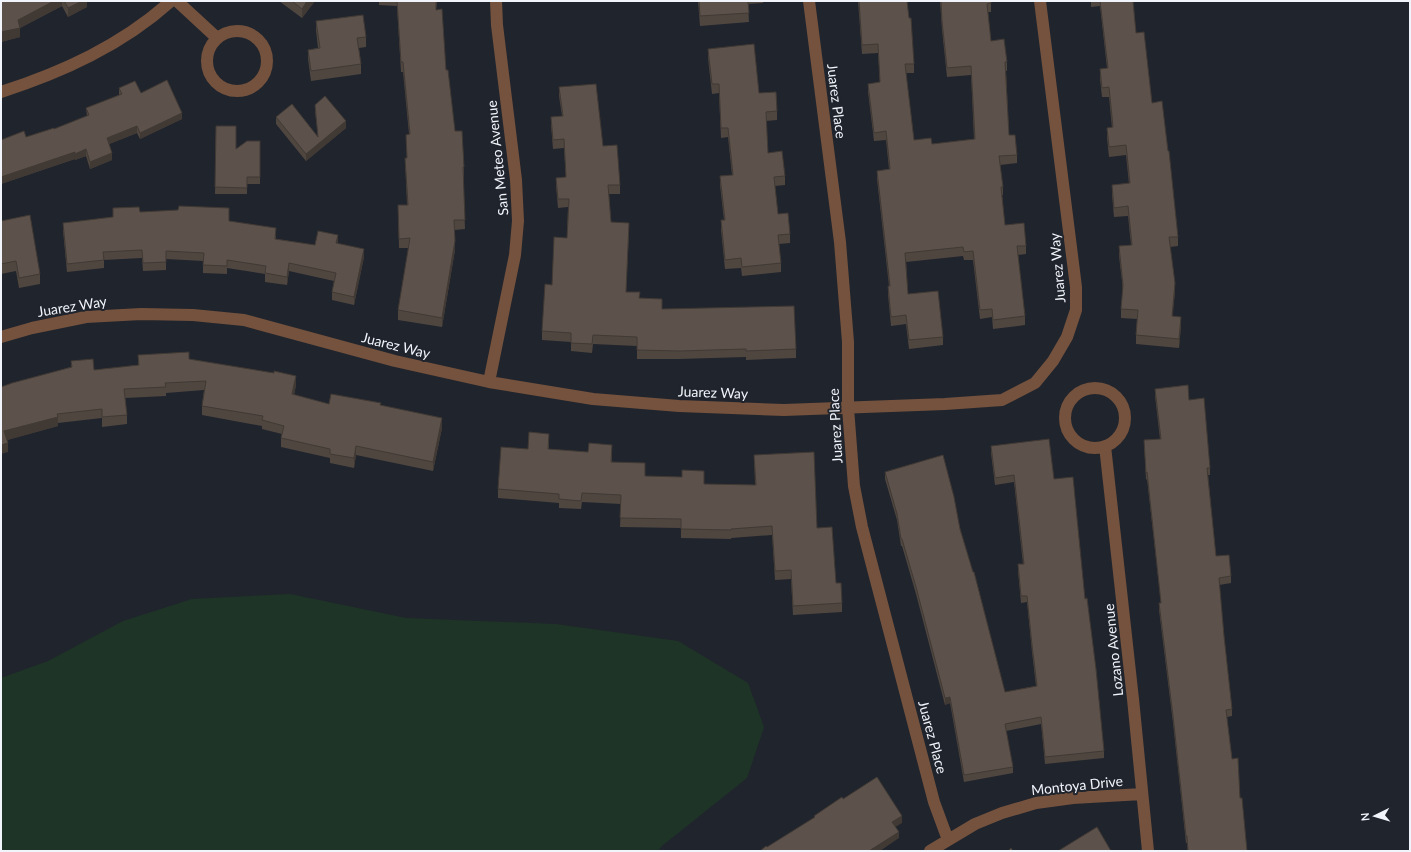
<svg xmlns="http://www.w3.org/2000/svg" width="1411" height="852" viewBox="0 0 1411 852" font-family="Lato,sans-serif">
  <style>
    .green { fill: #1e3426 }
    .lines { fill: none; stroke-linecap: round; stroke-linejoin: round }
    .minor { stroke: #74523d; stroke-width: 12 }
    .wall { fill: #4f4640 }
    .shaded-wall { fill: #403934 }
    .building { fill: #5c514b; stroke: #403934 }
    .labels { text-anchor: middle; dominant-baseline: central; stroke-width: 4; stroke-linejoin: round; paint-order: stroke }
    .street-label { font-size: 14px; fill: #f1f4fa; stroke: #20242d }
  </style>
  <rect width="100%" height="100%" fill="#20242d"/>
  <path class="green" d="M290,594L406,618L556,624L678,641L748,683L764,727L747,778L662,846L658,851H1V678L48,661L123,621L192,599Z"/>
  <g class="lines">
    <path class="minor" d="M177,1L217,38
      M809,1L840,242L848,342V408L854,486L862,527L934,802L948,840
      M207 61a30 30 0 1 1 60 0a30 30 0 1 1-60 0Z
      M1,92C63,72 122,45 171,1
      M1,337L32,328L86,317L141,314L193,315L244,320L395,361L489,382L593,399L679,406L784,410L945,404L1002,400L1035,383L1053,361L1067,337L1076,310V287L1040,1
      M489,382L515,255L518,221L516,180L497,25L496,1
      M1065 418a30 30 0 1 1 60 0a30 30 0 1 1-60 0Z
      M1105,446L1133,699L1148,851
      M930,851L975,824L1002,813L1036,803L1073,798L1142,794"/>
  </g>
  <path class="wall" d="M1,1H87V7L68,17L62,6L20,28V37L1,42Z
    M279,1H315L302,18Z
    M379,1H437L436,10L455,131L464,167V177H463L465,229L455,230V250L442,327L398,320V310L409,248H399L398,205H407L405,158H407L406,135L409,134L403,72H401L397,6L379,5Z
    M563,1H595V2Z
    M698,1H763V3L748,4L749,22L700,26Z
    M858,1H907L914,64V73H906L914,140L932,144L974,139L971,75L947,77L942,30L940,1H991V12H988L991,41L1007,62V71H1006L1009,135L1017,155V163L1000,165L1003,187V195H1002L1005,225L1026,246V254L1018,255L1025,316V325L993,329L992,317L980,319L973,260H964L963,256L906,262L908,294L943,337V345L909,349L906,324L891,326L888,295V286H889L877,179V171L889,169L886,140L874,141L868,92V84L880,82L878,53L862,54Z
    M1091,1H1133L1136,33L1152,103L1178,237V246L1170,247L1175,292L1172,316L1181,326L1179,348L1136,344V335L1137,319L1121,318V309L1123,290L1119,256V246L1131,245L1128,216L1114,217L1112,195V185L1129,184L1126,155L1109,157L1107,138V128H1112L1109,97H1102L1100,79V69L1107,68L1100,6L1091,7Z
    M316,21L366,37V47L359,48L361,64V74L311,81L308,59V50L318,48L316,30Z
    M708,49L759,93L777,111V120L766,121L768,153L785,176V185L775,186L778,214L790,234V243L779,244L781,263V272L742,276L741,268L725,269L721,230V220H724L720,185V176L732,175L728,137L721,138L719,93L712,94L708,58Z
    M559,87L603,146L620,185V194H609L611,222L629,231L626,292L662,309L796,349V358L746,360V357L679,359H637V346L593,344L592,353L571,351V342L542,340V331L552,285L567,238L568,207L558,208L556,186V178L566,177L564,148L553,149L551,125V117L562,116L559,96Z
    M119,88L141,93L182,119L140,139L137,133L109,144L112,160L90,169L86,156L75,160V159L1,184V140L26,137L54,129L87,116L86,108L119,95Z
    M315,105L346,128L306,161L276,124V117L318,136L315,111Z
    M216,126L236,149L260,141V184H247V194H215Z
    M113,208L140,212L229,221L276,236V239L315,245L338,244L364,257L354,305L332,300V292L334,281L289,271L287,285L265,282V274L227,268V274L203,273V261L166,259V270L143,271L142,258L104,260V268L67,272L63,231V223L113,217Z
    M1,221L40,274V284L19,288L16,271L1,274Z
    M138,355L189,359L296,385L294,395L329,404L381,405L442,428L433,471L356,455L354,468L330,463V458L281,447V438L282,434L262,429V426L202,415V406L204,390L166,393V396L125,398L127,415V424L102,427V418L58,423V426L7,440L8,452L1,387L71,367V361L94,370L138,365Z
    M1155,389L1189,400L1210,468V475H1208L1216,556L1231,576V583L1219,585L1224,636L1232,709V716L1227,717L1232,759L1240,798L1247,851H1188L1187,843H1186L1173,723L1159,610V603H1161L1147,479L1146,480L1144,440L1160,439L1155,396Z
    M549,443V449L612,454V462L645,476L704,484L755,485L754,455L817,528L836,583L842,603V612L793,615L791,579L775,580L772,535L731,538V539L681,538V528L620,527L621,504L582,502L581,509L559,508V503L498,498V489L528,449Z
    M991,446L1054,479L1085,599L1104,751V758L1045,764L1041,724L1006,731L1013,767V773L964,782L950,703L945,705L916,594L902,546H901L897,520L885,479V472L960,529L1005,692L1036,686L1032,652L1027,602L1021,603L1018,571V564H1023L1014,482L995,485L991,453Z"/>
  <path class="shaded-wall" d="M54,1H62V6L20,28V37L1,42V32L18,20Z
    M82,1H87V7L68,17V8Z
    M307,1H315L302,18V9Z
    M182,113V119L140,139V133Z
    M346,121V128L306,161V154Z
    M137,126V133L107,145V138Z
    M86,149V156L75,160V154Z
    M75,152V159L1,184V177Z
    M112,153V160L90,169V162Z
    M338,235V243H336Z
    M455,241V250L442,327V318Z
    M364,249V257L354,305V297Z
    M289,263V271L287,285V277Z
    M1175,283V292L1172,325V316Z
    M1181,317V326L1179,348V339Z
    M296,376V385L292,404V394Z
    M58,417V426L4,441V431Z
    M442,418V428L433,471V462Z
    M8,443V452L1,454V445Z
    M356,446V455L354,468V458Z
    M950,697V703L945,705V698Z
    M902,816V823L892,829V822Z
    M899,832V838L880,851H869Z"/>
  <path class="building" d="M1,1H54L18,20L20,28L1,32Z
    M64,1H82L68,8Z
    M292,1H307L302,9Z
    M397,1H436V10L442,9L446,70H448L455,131H462L464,167H463L465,220H454L455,241L442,318L398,310L410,238L399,239L398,205H408L405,158H407L406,135L410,134L403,62H401Z
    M699,1H748L749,13L700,16Z
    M859,1H907L909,18H911L914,64H905L914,140L931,138L932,144L975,139L971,66L947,68L942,21L941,1H991V3L987,4L991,41L1004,39L1007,62H1005L1009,135H1015L1017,155L999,156L1003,187H1001L1005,225L1024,223L1026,246H1017L1025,316L993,320L992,309L980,310L973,251L964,252L963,247L905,253L908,294L938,291L943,337L909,340L906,315L891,317L888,286H890L877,171L890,169L886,131L874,133L868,84L880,82L878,44L862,45Z
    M1100,1H1133L1136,33L1144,32L1152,103L1162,101L1168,151H1169L1178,237H1169L1175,283L1172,316L1181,317L1179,339L1136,335L1138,310L1121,309L1123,285L1119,246L1132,245L1128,206L1114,208L1112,185L1130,183L1126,145L1109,147L1107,128L1113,127L1109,87L1102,88L1100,69L1108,68Z
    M363,15L366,37L357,38L361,64L311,71L308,50L320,48L316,21Z
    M754,44L759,93L776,92L777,111L766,112L768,153L782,151L785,176L774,177L778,214L788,213L790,234L778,235L781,263L742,267L741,258L725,260L721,220H725L720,176L733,175L728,128H721L719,84H712L708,49Z
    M167,80L182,113L140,133L137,126L107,138L112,153L90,162L86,149L75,154V152L1,177V140L24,131L26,137L54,128V129L89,115L86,108L122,94L119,88L135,81L141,93Z
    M596,84L603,146L617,145L620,185H608L611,222L629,223L626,292H640L639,298L662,299V309L794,306L796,349L746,351V349L679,351L637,350V337L593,335L592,344L571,343V333L542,331L545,284L552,285L554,237L567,238L569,199H558L556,178L566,177L564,139L553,140L551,117L563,116L559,87Z
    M325,96L346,121L306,154L276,117L292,104L318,137L315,105Z
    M216,126H236V149L247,141H260V177H247V188L215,187Z
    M179,206L229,208V221L276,228L275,239L315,245L318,231L338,235L336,243L364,249L354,297L332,292L336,273L289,263L287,277L265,273L266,266L227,260V266L203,265L204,253L166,251V262L143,263L142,250L103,252L104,260L67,264L63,223L113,217V208L139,207L140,212L178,210Z
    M30,215L40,274L19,278L16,261L1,264V221Z
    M189,352V359L274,373V371L296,376L292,394L329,404L331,394L381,403L380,405L442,418L433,462L356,446L354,458L330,454V449L281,438L284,426L262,420L263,416L202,406L206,381L165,383L166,387L124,389L127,415L102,417V409L57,414L58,417L4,431L8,443L1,445V387L12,383L72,367L71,361L93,359L94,370L139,365L138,355Z
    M1188,385L1189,400L1204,398L1210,468H1207L1216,556L1229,555L1231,576L1219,578L1224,636L1232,709L1226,710L1232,759L1238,758L1240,798H1242L1247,851H1188L1187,836H1186L1173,716L1159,603H1161L1147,472L1146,473L1144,440L1161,439L1155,389Z
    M529,432L549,434L548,449L588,452L589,443L612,445L611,462L645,463V476L682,477V470L704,471V484L756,485L754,455L814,452L817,528L832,527L836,583H841L842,603L793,606L791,570L775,571L772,526L731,529V530L681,529V519L620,518L621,495L582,493L581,501L559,499V494L498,489L501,447L528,449Z
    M1049,439L1054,479L1073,477L1085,599L1087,598L1096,669L1104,751L1045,757L1041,717L1005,724L1013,767L964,775L950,697L945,698L916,587L902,539H901L897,514L885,472L943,455L954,497L960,529L973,572H974L1005,692L1037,686L1032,645L1027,596H1021L1018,564H1024L1014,475L995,478L991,446Z
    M877,777L902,816L892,822L899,832L869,851H760L766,846L767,847L815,817L814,816L842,797L843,799Z
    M1097,827L1111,851H1058Z
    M1011,848L1013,851H1008Z"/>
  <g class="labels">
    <g class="street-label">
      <text transform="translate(837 101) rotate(83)">Juarez Place</text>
      <text transform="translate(497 158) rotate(-96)">San Meteo Avenue</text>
      <text transform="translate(1057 268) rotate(-95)">Juarez Way</text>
      <text transform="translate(72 306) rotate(-9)">Juarez Way</text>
      <text transform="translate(396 345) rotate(14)">Juarez Way</text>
      <text transform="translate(713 392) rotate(2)">Juarez Way</text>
      <text transform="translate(835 426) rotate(-93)">Juarez Place</text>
      <text transform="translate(1113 650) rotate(-96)">Lozano Avenue</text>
      <text transform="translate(933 737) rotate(75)">Juarez Place</text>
      <text transform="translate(1077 785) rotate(-6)">Montoya Drive</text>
    </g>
  </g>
  <rect width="1411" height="852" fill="none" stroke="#f1f4fa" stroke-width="4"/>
  <g transform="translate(1375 816) rotate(265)" stroke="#20242d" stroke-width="3" paint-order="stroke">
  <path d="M0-3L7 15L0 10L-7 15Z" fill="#f1f4fa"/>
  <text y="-6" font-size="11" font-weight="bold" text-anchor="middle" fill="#f1f4fa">N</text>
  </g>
</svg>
